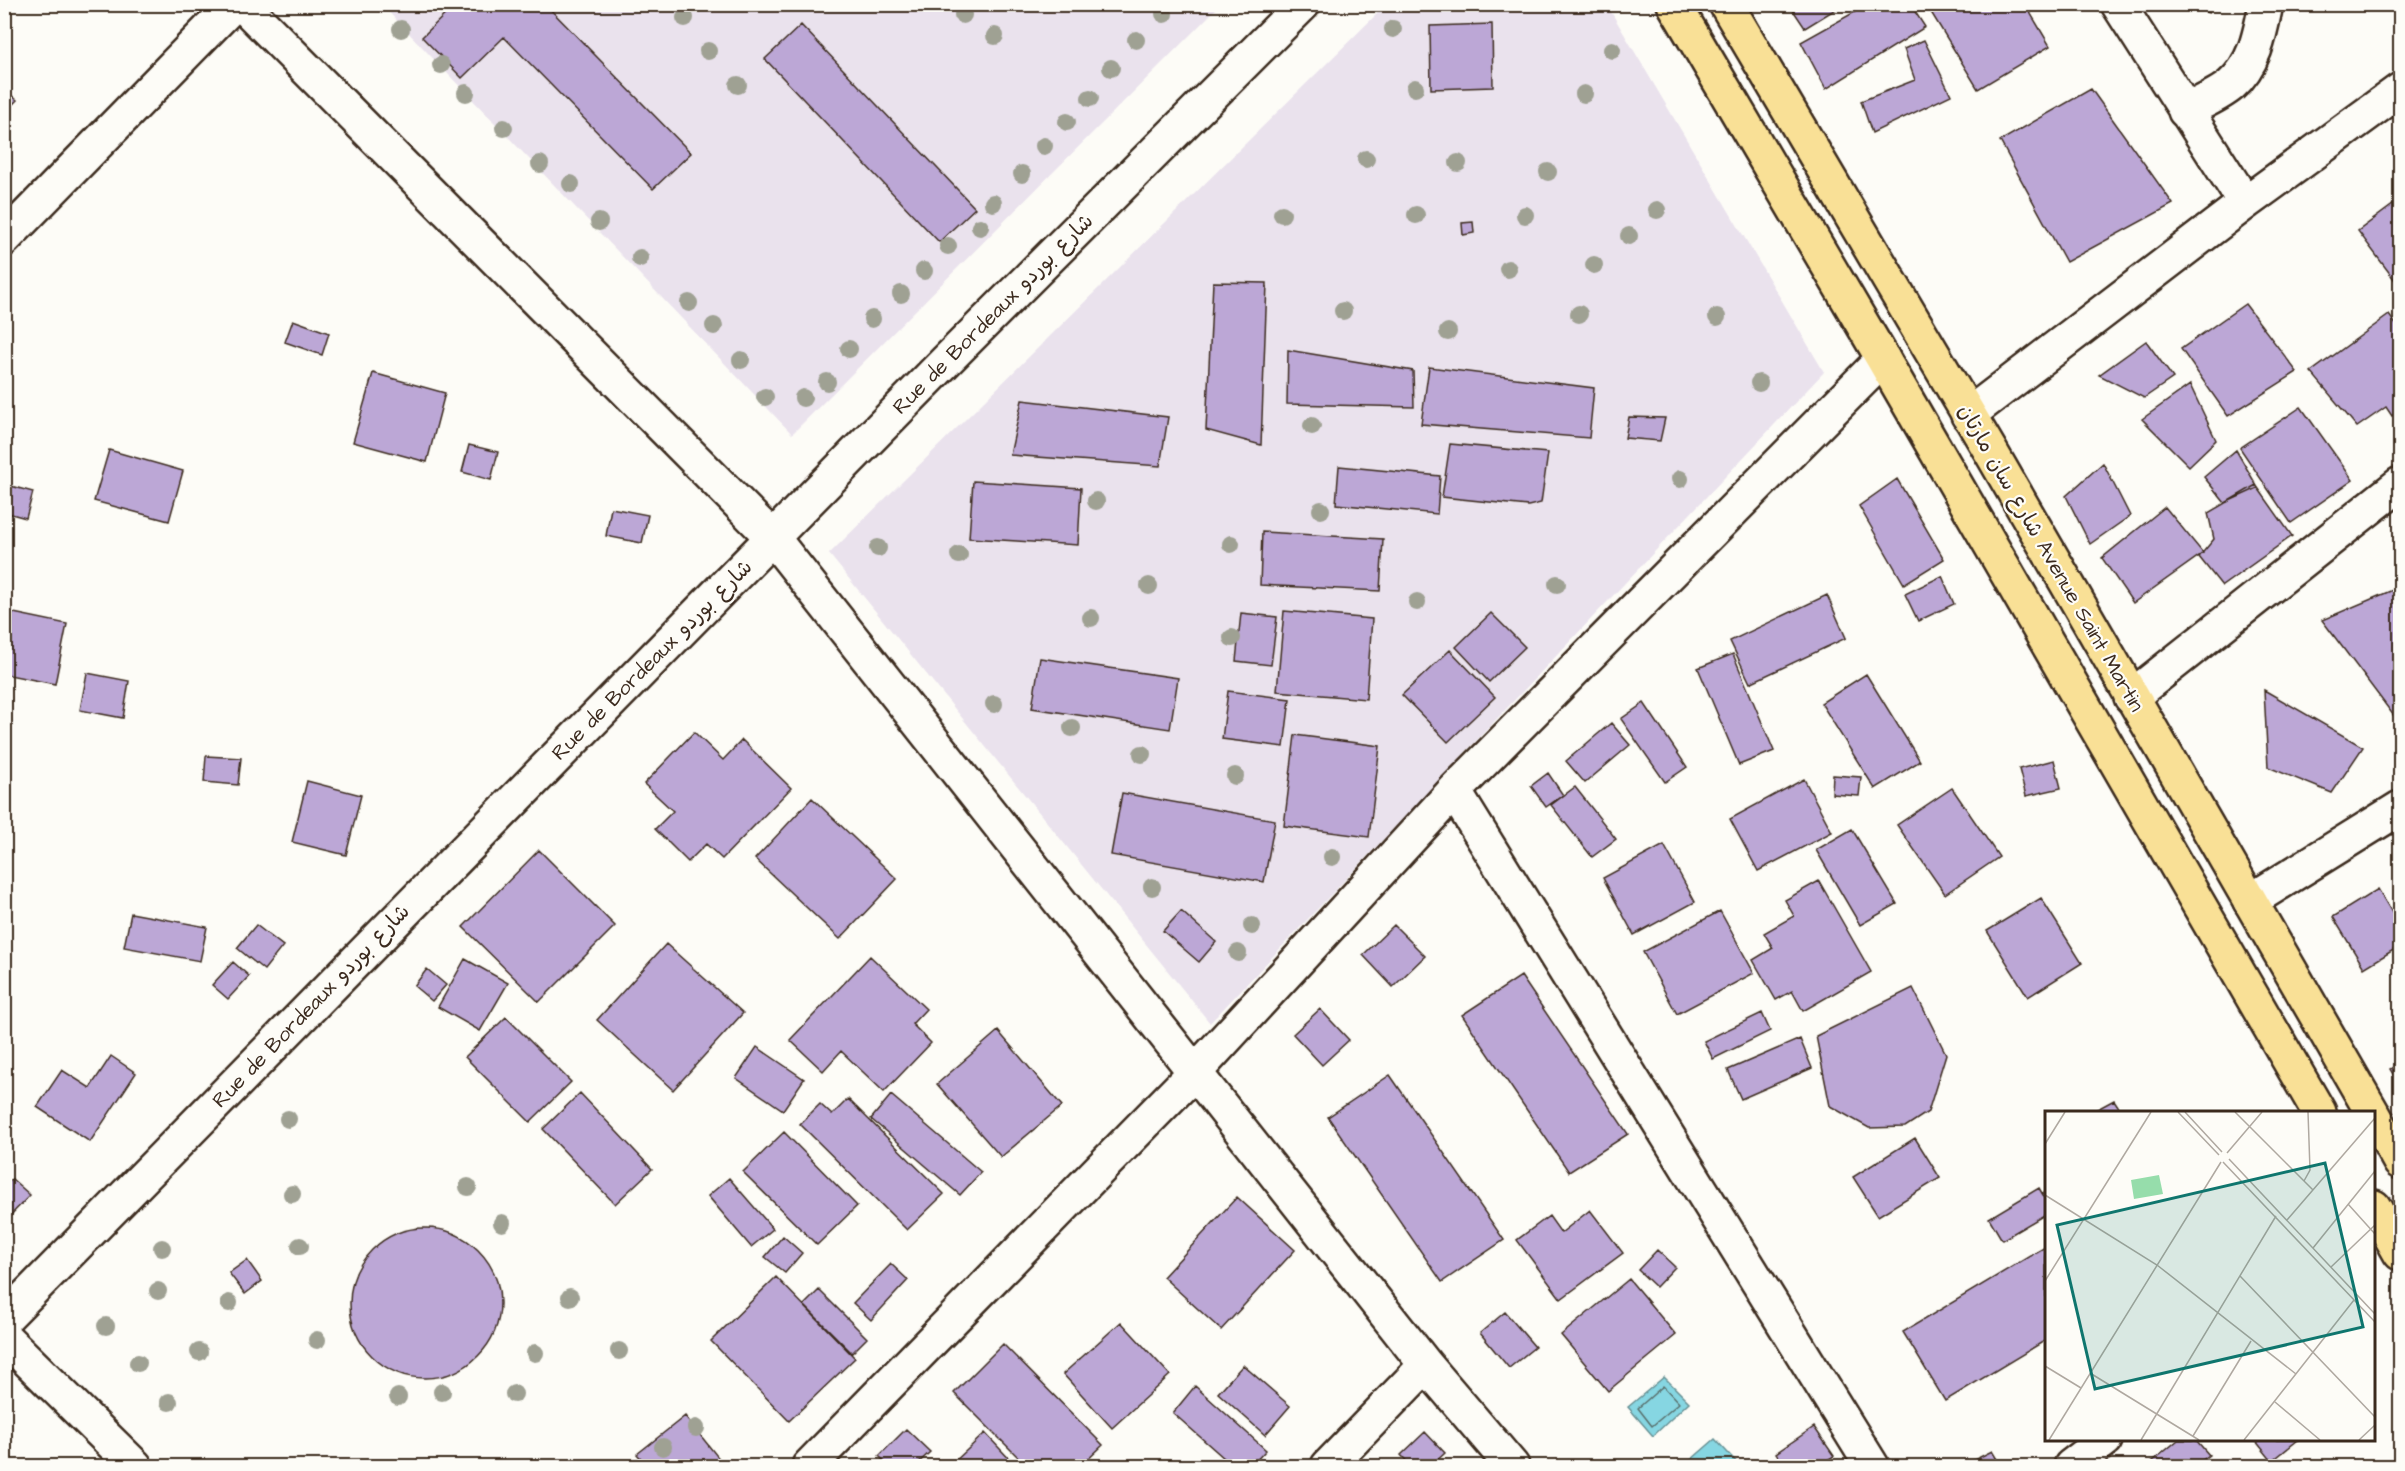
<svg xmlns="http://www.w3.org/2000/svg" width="2405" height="1471" viewBox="0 0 2405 1471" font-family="'Architects Daughter','Playpen Sans Arabic',sans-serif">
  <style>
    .built { fill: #eae2ed }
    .water { fill: #86d6e2; stroke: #689194; stroke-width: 1.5 }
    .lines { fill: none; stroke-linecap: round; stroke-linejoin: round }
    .shore { stroke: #596f6c; stroke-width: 1.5 }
    .building { fill: #bca7d6; stroke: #3b2a1e; stroke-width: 1.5 }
    .minor-casing { stroke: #3b2a1e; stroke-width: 38 }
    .major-casing { stroke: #3b2a1e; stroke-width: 38 }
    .minor { stroke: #fdfcf7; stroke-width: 33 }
    .major { stroke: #f9e096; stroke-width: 33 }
    .tree { fill: #9fa193 }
    .labels { text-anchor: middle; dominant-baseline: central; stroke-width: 4.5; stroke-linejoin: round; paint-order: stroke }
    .street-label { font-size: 21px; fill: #3b2a1e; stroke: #fdfcf7 }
    .inset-road { fill: none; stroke: #afa8a0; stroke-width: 1.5 }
    .view { fill: #0f766e; fill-opacity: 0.15; stroke: #0f766e; stroke-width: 3 }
    .inset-edge { fill: none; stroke: #3b2a1e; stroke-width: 3 }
  </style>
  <rect width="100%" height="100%" fill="#fdfcf7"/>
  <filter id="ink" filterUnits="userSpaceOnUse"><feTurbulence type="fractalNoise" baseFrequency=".0167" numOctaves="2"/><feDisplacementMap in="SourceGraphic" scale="12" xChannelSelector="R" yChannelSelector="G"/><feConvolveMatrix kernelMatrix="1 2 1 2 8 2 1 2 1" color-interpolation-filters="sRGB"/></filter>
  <g filter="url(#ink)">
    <path class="built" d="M382,5H1220L792,434Z
      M1386,5H1607L1824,372L1210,1023L829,554Z"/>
    <path class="water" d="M1664,1377L1689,1402L1653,1436L1628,1407Z
      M1715,1439L1740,1466H1684Z"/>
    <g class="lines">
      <path class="shore" d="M1663,1386L1679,1403L1652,1426L1638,1408Z"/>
    </g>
    <path class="building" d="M456,4H545L691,153L653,189L504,37L462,78L422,37Z
      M1789,4H1844L1805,28Z
      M1869,4H1910L1925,27L1826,89L1801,42Z
      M1926,4H2025L2050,46L1978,89Z
      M2190,4H2212L2209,13L2189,7Z
      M1492,24L1493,87L1431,89L1430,26Z
      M801,25L975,208L939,242L765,59Z
      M1924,40L1951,95L1872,133L1861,101L1915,80L1904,49Z
      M4,89L17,100L4,113Z
      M2091,89L2173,204L2066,262L2000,141Z
      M2394,204L2400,212V287L2358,231Z
      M1473,222L1474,233L1463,235L1462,223Z
      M1213,282L1267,283L1261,445L1206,430Z
      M2245,304L2297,372L2228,416L2181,349Z
      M2389,315L2400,330V408L2392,416L2386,407L2357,427L2311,372Z
      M293,320L329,333L322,355L285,342Z
      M2146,341L2173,378L2144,398L2099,375Z
      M1288,350L1413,371L1414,407L1287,404Z
      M1429,367L1594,388L1589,438L1421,424Z
      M373,373L445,393L427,462L353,442Z
      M2190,385L2216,440L2189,466L2142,419Z
      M1022,400L1168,417L1160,466L1010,455Z
      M2301,407L2353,480L2291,523L2240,448Z
      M1629,417L1665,418L1660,441L1625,438Z
      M1450,444L1548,453L1541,503L1528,506L1442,497Z
      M469,445L498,452L491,480L462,472Z
      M109,450L183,471L169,521L94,501Z
      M2236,450L2258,488L2225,503L2204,477Z
      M2103,463L2130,516L2090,544L2066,496Z
      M1339,466L1440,476L1437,514L1336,504Z
      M1897,479L1944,559L1904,584L1859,506Z
      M973,481L1081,488L1078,545L969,538Z
      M7,485L33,492L26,518L4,512Z
      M2256,485L2292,536L2222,586L2199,557L2214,539L2208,513Z
      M2165,507L2203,553L2133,603L2102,558Z
      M611,508L648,515L642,543L606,536Z
      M1262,532L1383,539L1380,591L1260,585Z
      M1942,576L1954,604L1918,621L1905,594Z
      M2400,587V724L2322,620Z
      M1827,595L1846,638L1750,683L1730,641Z
      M4,611L67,624L55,684L4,674Z
      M1284,611L1372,619L1366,699L1277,691Z
      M1241,613L1277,617L1271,665L1236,661Z
      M1491,613L1525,647L1489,682L1456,647Z
      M1450,650L1495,697L1448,742L1402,695Z
      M1733,654L1774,751L1739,765L1698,668Z
      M1040,658L1178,678L1170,729L1032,708Z
      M87,673L129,681L123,718L80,710Z
      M1866,674L1920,761L1875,789L1821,703Z
      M2264,690L2363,747L2332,793L2268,767Z
      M1228,691L1290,699L1284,747L1222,739Z
      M1644,703L1687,767L1665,782L1621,719Z
      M1611,723L1630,745L1585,783L1566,761Z
      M694,732L723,760L742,740L791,788L722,859L706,844L688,862L655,829L673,811L644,784Z
      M1295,735L1380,746L1369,837L1284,826Z
      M206,756L241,758L238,785L204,782Z
      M2054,760L2061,788L2026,796L2019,769Z
      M1548,773L1563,795L1546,807L1531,786Z
      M1833,775L1861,777L1859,796L1832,794Z
      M1804,779L1832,832L1758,871L1730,819Z
      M307,781L361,795L346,855L292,842Z
      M1575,787L1616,839L1592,857L1551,805Z
      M1952,788L1999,857L1945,894L1897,825Z
      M1122,793L1275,820L1264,882L1111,855Z
      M812,798L897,879L840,939L755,859Z
      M1852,829L1897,904L1860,925L1816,850Z
      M1664,845L1695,902L1634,935L1603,878Z
      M539,850L615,926L539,1002L463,927Z
      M1819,881L1871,972L1803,1011L1792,991L1776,1000L1753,960L1773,948L1764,933L1794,916L1785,900Z
      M2378,889L2400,926V946L2364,968L2333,917Z
      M2041,898L2082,963L2028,997L1987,931Z
      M1181,911L1216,942L1199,962L1163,931Z
      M1720,911L1754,973L1677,1014L1643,952Z
      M131,913L207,927L200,961L124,947Z
      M256,925L283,946L264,970L237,948Z
      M1394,925L1425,956L1393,987L1363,955Z
      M666,944L743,1013L673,1090L597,1020Z
      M870,956L926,1009L912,1024L931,1043L884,1092L841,1051L823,1071L790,1040Z
      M465,959L508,983L480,1031L438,1007Z
      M233,962L249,976L228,999L212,985Z
      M427,969L446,985L432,1001L414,986Z
      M1521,976L1628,1134L1569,1172L1462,1015Z
      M1913,988L1946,1054L1928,1112L1905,1127L1869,1128L1830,1106L1816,1036Z
      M1320,1009L1349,1040L1322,1065L1293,1034Z
      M1762,1013L1770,1031L1713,1059L1704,1041Z
      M506,1017L571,1082L530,1122L465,1057Z
      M998,1031L1062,1106L1001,1157L937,1084Z
      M1800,1039L1812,1068L1741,1099L1728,1070Z
      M757,1047L804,1079L783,1110L736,1078Z
      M111,1056L136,1073L90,1142L37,1107L62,1070L90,1088Z
      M2400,1063V1086L2390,1069Z
      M1390,1075L1504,1240L1442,1282L1328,1117Z
      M580,1093L652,1169L615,1204L543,1129Z
      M891,1095L981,1172L960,1195L871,1119Z
      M848,1099L944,1194L907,1230L800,1124L820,1104L832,1115Z
      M2114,1100L2122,1112H2092Z
      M784,1132L857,1206L817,1245L743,1172Z
      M1915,1138L1940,1178L1878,1216L1853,1177Z
      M729,1178L773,1229L751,1247L708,1196Z
      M12,1179L30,1195L6,1220L4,1186Z
      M2039,1188L2046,1200V1214L2002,1240L1989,1218Z
      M1237,1197L1295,1250L1221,1330L1163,1277Z
      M1590,1210L1623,1253L1561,1299L1517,1240L1549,1216L1561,1233Z
      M350 1303a75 75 0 1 1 150 0a75 75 0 1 1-150 0Z
      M783,1236L802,1253L785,1273L765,1257Z
      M2045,1247L2046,1250V1340L1945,1401L1903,1332Z
      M1657,1250L1675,1267L1656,1287L1638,1270Z
      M247,1260L262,1281L245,1294L229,1273Z
      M891,1264L908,1280L871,1320L853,1303Z
      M776,1277L855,1358L789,1421L711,1341Z
      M1629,1279L1676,1335L1608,1391L1561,1335Z
      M819,1290L867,1338L852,1353L804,1305Z
      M1505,1312L1535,1347L1509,1368L1480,1333Z
      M1121,1322L1170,1375L1112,1428L1063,1374Z
      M1003,1344L1103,1445L1081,1466H1027L954,1393Z
      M1243,1365L1290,1406L1265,1435L1218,1393Z
      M1195,1386L1266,1450L1251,1466H1233L1173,1413Z
      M685,1416L721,1461L714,1466H648L637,1454Z
      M1814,1427L1834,1456L1818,1466H1785L1776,1453Z
      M906,1429L930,1452L915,1466H889L879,1456Z
      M1425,1432L1445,1453L1431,1466H1411L1401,1455Z
      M985,1433L1016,1466H950Z
      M2178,1440H2196L2209,1455L2195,1466H2147Z
      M2255,1440H2298L2272,1461Z
      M1992,1451L2001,1466H1962Z"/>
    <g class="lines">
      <g class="minor-casing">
        <path id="minor" d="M242,4L772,537L1426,1365L1512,1466
          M2118,4L2245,203
          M2185,111C2200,103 2218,96 2231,85C2255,64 2260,34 2266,4
          M4,239L234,4
          M1968,415L2245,203L2400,90
          M2131,697L2400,484
          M1454,791L1872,1466
          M2250,901L2400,808
          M4,1319L946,361L1303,4
          M4,1337L135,1466
          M809,1466L1195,1072L1454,791L1883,359
          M1328,1466L1426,1365
          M2071,1466L2105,1440"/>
      </g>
      <g class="major-casing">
        <path id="major" d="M1674,4L1883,359L2319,1112
          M1726,4L1991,452L2372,1112
          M2374,1115L2400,1162
          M2374,1207L2400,1253"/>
      </g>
      <use href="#minor" class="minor"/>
      <use href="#major" class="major"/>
    </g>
    <g class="tree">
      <circle cx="1164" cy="14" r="9"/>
      <circle cx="963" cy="15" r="9"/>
      <circle cx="685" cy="18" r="9"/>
      <circle cx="401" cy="29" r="9"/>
      <circle cx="1393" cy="29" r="9"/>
      <circle cx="995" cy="36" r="9"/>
      <circle cx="1136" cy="40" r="9"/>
      <circle cx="1612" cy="50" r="9"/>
      <circle cx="708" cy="51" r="9"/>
      <circle cx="441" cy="65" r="9"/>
      <circle cx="1111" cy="68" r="9"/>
      <circle cx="738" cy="85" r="9"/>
      <circle cx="1415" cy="88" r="9"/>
      <circle cx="466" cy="93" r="9"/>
      <circle cx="1584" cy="94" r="9"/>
      <circle cx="1090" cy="98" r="9"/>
      <circle cx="1067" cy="122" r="9"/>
      <circle cx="504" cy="128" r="9"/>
      <circle cx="1044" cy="146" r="9"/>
      <circle cx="1366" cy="159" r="9"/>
      <circle cx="1458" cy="163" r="9"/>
      <circle cx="540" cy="164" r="9"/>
      <circle cx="1548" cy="172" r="9"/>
      <circle cx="1022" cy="174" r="9"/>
      <circle cx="571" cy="184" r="9"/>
      <circle cx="993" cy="203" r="9"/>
      <circle cx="1657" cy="210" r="9"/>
      <circle cx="1282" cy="214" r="9"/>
      <circle cx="1416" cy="215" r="9"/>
      <circle cx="1525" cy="215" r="9"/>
      <circle cx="599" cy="222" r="9"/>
      <circle cx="980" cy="227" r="9"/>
      <circle cx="1629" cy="236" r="9"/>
      <circle cx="948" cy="246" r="9"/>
      <circle cx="640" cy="258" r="9"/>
      <circle cx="1594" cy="265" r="9"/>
      <circle cx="1508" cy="269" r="9"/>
      <circle cx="924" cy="271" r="9"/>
      <circle cx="901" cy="294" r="9"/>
      <circle cx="689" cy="303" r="9"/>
      <circle cx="1343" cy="311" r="9"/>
      <circle cx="1579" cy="314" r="9"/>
      <circle cx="1717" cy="317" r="9"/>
      <circle cx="872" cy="319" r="9"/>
      <circle cx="714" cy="326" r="9"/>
      <circle cx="1448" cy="332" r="9"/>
      <circle cx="849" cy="349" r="9"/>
      <circle cx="741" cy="360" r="9"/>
      <circle cx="827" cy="382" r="9"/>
      <circle cx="1759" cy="383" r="9"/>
      <circle cx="765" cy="397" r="9"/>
      <circle cx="803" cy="398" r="9"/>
      <circle cx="1312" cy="426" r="9"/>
      <circle cx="1680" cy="479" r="9"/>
      <circle cx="1096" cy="501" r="9"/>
      <circle cx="1321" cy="510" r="9"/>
      <circle cx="1231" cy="544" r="9"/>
      <circle cx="878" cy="548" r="9"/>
      <circle cx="959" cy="555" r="9"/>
      <circle cx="1557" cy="584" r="9"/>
      <circle cx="1149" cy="586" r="9"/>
      <circle cx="1417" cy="602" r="9"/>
      <circle cx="1091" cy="618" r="9"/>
      <circle cx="1232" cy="638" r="9"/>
      <circle cx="994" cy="704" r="9"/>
      <circle cx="1072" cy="728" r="9"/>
      <circle cx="1142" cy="754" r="9"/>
      <circle cx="1235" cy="776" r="9"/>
      <circle cx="1332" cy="857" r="9"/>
      <circle cx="1152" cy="887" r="9"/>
      <circle cx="1252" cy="926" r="9"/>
      <circle cx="1238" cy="953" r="9"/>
      <circle cx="288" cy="1119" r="9"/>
      <circle cx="468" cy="1187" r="9"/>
      <circle cx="292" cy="1194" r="9"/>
      <circle cx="502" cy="1223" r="9"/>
      <circle cx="300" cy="1246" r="9"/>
      <circle cx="162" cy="1248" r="9"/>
      <circle cx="158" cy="1291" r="9"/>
      <circle cx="570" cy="1297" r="9"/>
      <circle cx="229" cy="1303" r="9"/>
      <circle cx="106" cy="1326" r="9"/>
      <circle cx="317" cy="1340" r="9"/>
      <circle cx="619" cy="1351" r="9"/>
      <circle cx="199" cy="1352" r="9"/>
      <circle cx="535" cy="1353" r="9"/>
      <circle cx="138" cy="1363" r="9"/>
      <circle cx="442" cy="1392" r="9"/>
      <circle cx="514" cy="1394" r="9"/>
      <circle cx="398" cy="1397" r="9"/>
      <circle cx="169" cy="1402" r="9"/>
      <circle cx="696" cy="1428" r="9"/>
      <circle cx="663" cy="1447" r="9"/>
    </g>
  </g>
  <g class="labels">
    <g class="street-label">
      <text transform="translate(993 314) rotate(-45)">Rue de Bordeaux شارع بوردو</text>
      <text transform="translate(2051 558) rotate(60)">شارع سان مارتان Avenue Saint Martin</text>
      <text transform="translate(652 660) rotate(-45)">Rue de Bordeaux شارع بوردو</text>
      <text transform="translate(311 1006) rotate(-46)">Rue de Bordeaux شارع بوردو</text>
    </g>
  </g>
  <g transform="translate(2045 1111)">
    <rect width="330" height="330" fill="#fdfcf7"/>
    <path d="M114,64L118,83L89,88L86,69Z" fill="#96ddab"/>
    <path class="inset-road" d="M133,1L174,44M140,1L177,41M190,1L268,79M0,33L20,1M182,42L217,1M184,48L330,203M178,51L330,211M259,70L265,59L263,1M0,84L112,154L251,263M303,93L330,123M242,109L330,7M268,137L330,60M286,156L330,114M195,165L330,306M0,170L106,1M0,255L36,277M45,262L154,329M230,291L275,329M148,325L206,230M4,329L176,51M96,329L231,105M199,329L309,189M314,329L330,314"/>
    <path class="view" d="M280,52L318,216L50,278L12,114Z"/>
    <rect width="330" height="330" class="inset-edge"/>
  </g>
  <rect width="2405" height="1471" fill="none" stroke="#fdfcf7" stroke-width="24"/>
  <rect x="12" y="12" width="2381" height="1447" fill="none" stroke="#3b2a1e" stroke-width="2" filter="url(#ink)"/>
</svg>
